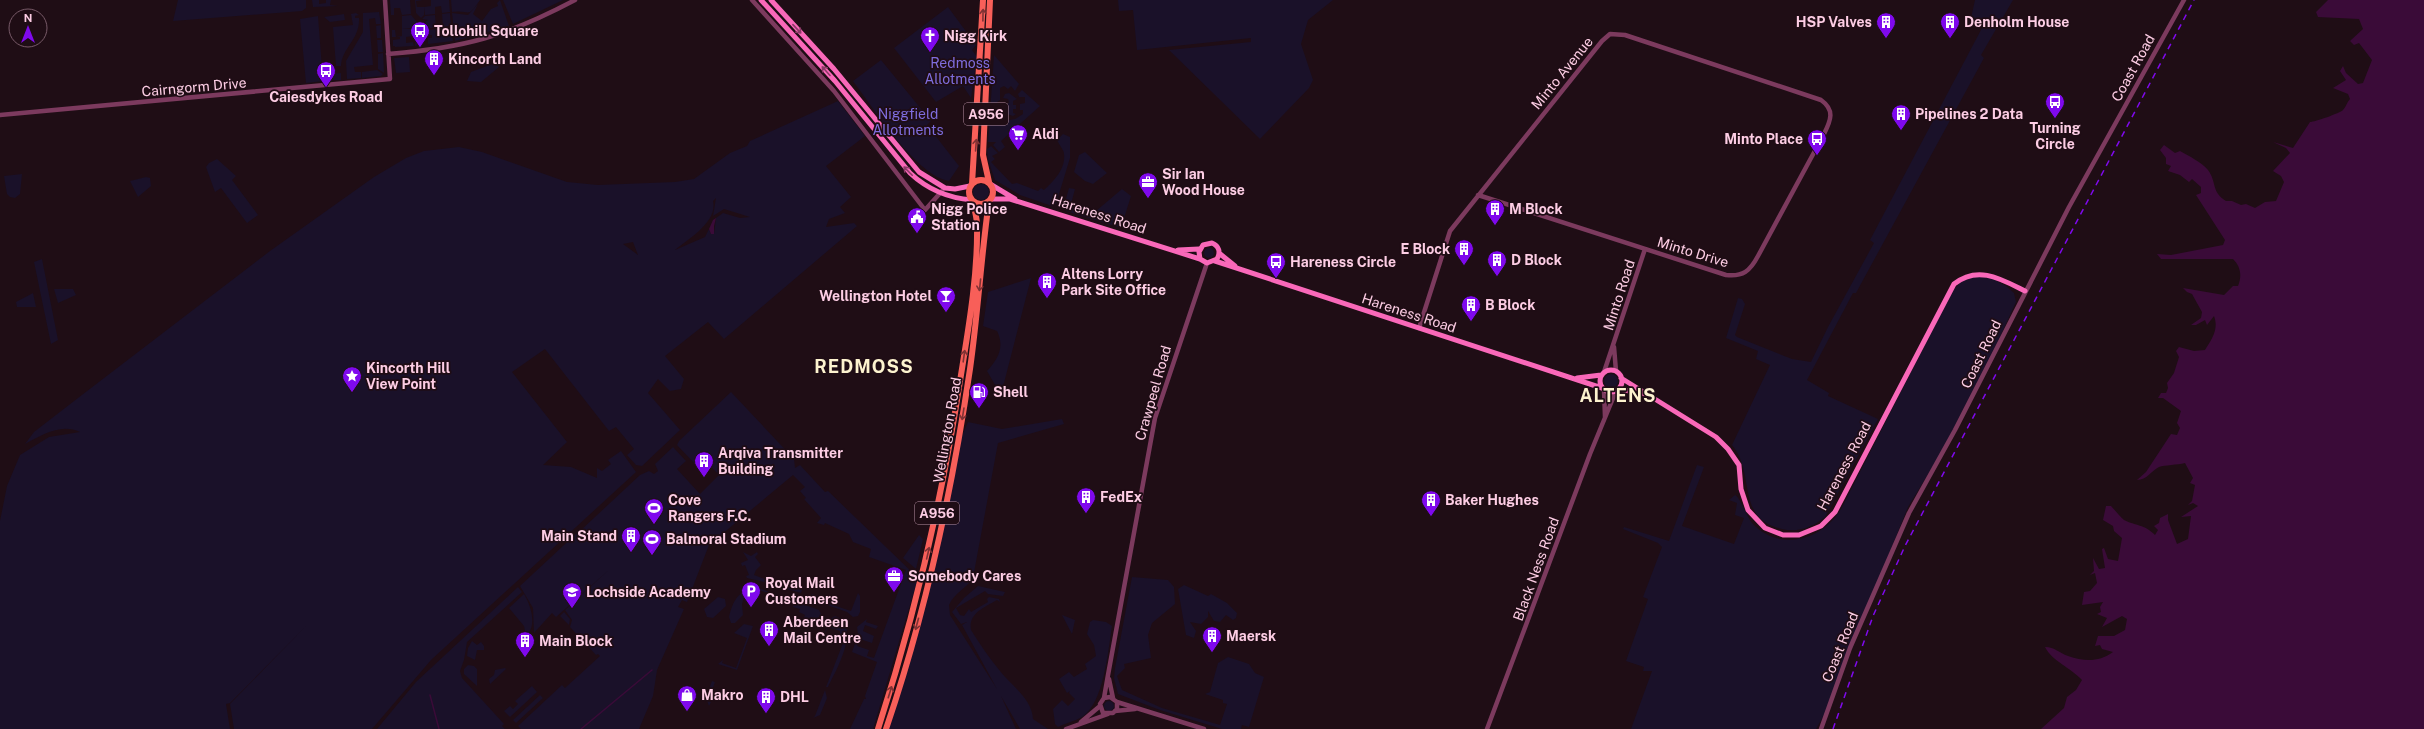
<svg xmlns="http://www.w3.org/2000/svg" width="2424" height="729" viewBox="0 0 2424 729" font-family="'Public Sans',sans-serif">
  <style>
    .green { fill: #1a1129; fill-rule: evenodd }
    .water { fill: #3a0b38 }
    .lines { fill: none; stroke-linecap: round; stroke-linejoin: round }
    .stream { stroke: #3a0b38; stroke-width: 1.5 }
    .tertiary { stroke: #7c3a5e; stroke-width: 4.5 }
    .secondary { stroke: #f968b9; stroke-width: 5 }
    .primary { stroke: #f85f59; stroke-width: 6 }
    .rail { stroke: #7f09ed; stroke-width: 1.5; stroke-dasharray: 6 5; stroke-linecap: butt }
    .oneway { stroke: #813234 }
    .oneway2 { stroke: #8c3a67 }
    .labels { text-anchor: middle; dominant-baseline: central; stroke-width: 3.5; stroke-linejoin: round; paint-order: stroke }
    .shield { fill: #1f0d15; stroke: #ba93a6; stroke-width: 1 }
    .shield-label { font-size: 13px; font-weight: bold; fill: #fdcde4 }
    .poi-label { font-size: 14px; font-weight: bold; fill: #fdcde4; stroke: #1f0d15; text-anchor: start }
    .park-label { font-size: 14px; fill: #7f6ddd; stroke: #1f0d15 }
    .street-label { font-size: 14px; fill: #fdcde4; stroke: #1f0d15 }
    .district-label { font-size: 18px; font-weight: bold; letter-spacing: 1px; fill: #fdf3cf; stroke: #1f0d15 }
  </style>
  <rect width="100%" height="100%" fill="#1f0d15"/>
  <path class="green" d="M178,0H306V8L302,11L173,21Z
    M312,0H319V4L326,3V0H320H331L330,5L338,6L313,7Z
    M390,0H410L411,14L402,15L400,8H394V15H391Z
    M415,0H423L416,1L417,7H424V15L421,18L416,13Z
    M431,0H449L450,12L442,13L441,6L435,7V14L425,15L424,7L431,6Z
    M451,0H480C466,20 471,9 452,12Z
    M500,0L509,26L455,41L452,13L468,15L478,4L473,14L482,21L491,9L498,6L497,3Z
    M503,0H563L513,24Z
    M1118,0H1333L1308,20L1301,44L1313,80L1309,88L1260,139L1169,50L1251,42V38L1137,50L1133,10L1119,11Z
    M1975,0H2013L1981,55L1984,58L1856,293H1853L1807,380L1829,393L1828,396L1878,419L1825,517C1813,527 1798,533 1782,529C1735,519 1756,473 1732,445L1770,365L1756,359L1758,351L1726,338L1738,298L1742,299L1745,304L1735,335L1737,337L1792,359L1811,362L1828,327L1874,243L1870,240L1982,28L1968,24L1971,18Z
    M948,7L976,45L972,50L977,57L971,98L963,86L936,102L894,48Z
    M379,12L381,24H376L375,18L369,19L373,65L354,67L355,72H361V78L347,79L346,61L363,32V13Z
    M356,13L359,15L355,16V18H359C360,40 342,47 341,66H336L333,27L353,25L351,14Z
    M450,13L451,26L443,27L442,14Z
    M344,14L345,20L330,22L324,17Z
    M411,15L418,23L412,28L402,29V16Z
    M435,15L436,28H427L425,22L428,20L422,19L425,16Z
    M318,16L323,81L306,83L300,19Z
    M418,23L422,27V45L415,46V42H421V35L414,36L413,28Z
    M381,25V38H377L376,26Z
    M451,27L453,41L428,44V38H432V35H427V30L437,29V35H444L443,28Z
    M402,29H412L413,36L406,37V43L413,42L414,46L395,47V46H393V40L400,39V37H392V30H395L396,37L402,36Z
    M377,40H382L383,52H378Z
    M383,53L384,71V73L378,69V54Z
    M994,55L1019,84L1015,91L1011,86L1008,89L1004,86L1000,88V100L997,102L1000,107L1003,106V113L1000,116L1004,121L1015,119L1023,114V110H1020V104L1025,103V97H1019L1018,94L1022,90L1040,106L1001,141L1005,147L999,152L993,145L996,142H988Z
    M409,57L410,72L396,73L394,58Z
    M881,60L931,121L927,125L959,166L949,181C917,176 873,108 853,81Z
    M495,63L499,67L481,82L467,81L471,72Z
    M331,67L332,74L341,73V80H328L327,68Z
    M377,70L383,74L381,76L362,78V72Z
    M1009,93L1017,99L1013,101V105H1016V109H1013V113L1016,114L1013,116L1007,114L1006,104L1009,103L1008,99L1003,98L1005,94Z
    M838,101L865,136L826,166L851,197L840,207L845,213L829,219L826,227L854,223L857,226L724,339L708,322L665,356L684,379L681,389L670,391L658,379L648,393L680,430L642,466L636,465L627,455L634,449L616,427L609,431L545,349L512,372L567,442L543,465L571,467L597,478V468L602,471L611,464L608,460L621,451L636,472L431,660L372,729H234L230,704L307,625L230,703L226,704L230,729H0V521L7,486L20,455L49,437L80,432C61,423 42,435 25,444L34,432L78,398L270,251L374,177L406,158L424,151L459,147L482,152L567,182L598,185L675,182L694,179L730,153L747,146L750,141ZM716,198L713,216L724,209L750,217L740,218L723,213L716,218L714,234H711L709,229L705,237L675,250C688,239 718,222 713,201ZM633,242L638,255L623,244Z
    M1063,134L1070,137V158L1056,204L1052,206L1020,195L995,180L988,160L987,149L991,146L998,153L992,156L995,159L991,162L1012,184L1017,183L1038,191L1041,188L1044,190C1053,182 1066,169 1064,154C1064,150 1059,145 1057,140Z
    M1085,152L1107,173L1093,184L1085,181L1074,172L1079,155Z
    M217,159L236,176L232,180L258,215L247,223L221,188L215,192L206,167L209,163Z
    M22,174L20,194L15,198L10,197L7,194L4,176Z
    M146,177L150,178L151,186L138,197L130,181Z
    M973 192a8 8 0 1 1 16 0a8 8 0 1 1-16 0Z
    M1069,188L1075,189L1071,204L1096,211L1122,189L1131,196L1121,228L1066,211L1064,206Z
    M1204 253a5 5 0 1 1 10 0a5 5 0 1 1-10 0Z
    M42,259L58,340L51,344L34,262Z
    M1977,276L1993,279L2006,286L2014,293L2016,302L1999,339L1941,453L1908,507L1824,715L1816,729H1631L1652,671H1643L1644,667L1626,661L1648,599L1643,597L1662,547L1658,543L1623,529L1624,527L1669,541L1697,465L1704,467L1682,526L1734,544L1744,518L1735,515L1737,503L1729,500L1735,495C1740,497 1747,517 1752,523C1780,553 1824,540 1842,507L1953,290L1963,280Z
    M1031,278L1004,383L998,390L987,371C998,359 1005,347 997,331L983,326L988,292Z
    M54,289H73L76,295L58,303Z
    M33,293L36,307H17L16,302Z
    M1604 381a7 7 0 1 1 14 0a7 7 0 1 1-14 0Z
    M731,392L794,459L795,468L800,465L825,492L828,491L918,578L873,729H850L864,699H866L865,696L877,662L852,652L858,635L857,627L867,619L866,622L878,626L876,629L865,625L863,631L874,636L872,643L860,639L857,646L869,650L867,656L874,658L906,570L869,557L871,549L853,542L849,534L825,523L824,525L817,523L821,518L804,499L806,498L800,491L805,487L793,475L709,545L687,602L682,600L678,607L684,609L657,670L653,696L639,729H521L518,726L562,685L565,688L600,656L598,654L596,655L570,627L572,620L565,610L611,568L556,617L552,613L534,633L533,608L520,586L578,532L580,535L582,533L580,531L640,475L649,471L654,474L658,471L655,464L673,447L686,461L677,469L700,494L719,475L702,457L695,464L677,445L679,441Z
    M1062,419L1064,424L998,443L973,578C967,588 954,593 949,605L950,615L997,689L962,625L967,622L961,624L952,612L964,598L978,586L1005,592L1003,596L988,594L985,591L956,608L960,615L964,616L969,609L971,612L988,602L987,599L989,597L999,599L1000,602L997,600C983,608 968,614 971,630C980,644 989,658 1000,671C1011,685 1032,699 1033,719L1048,729H1020L1001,696L1016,729H886L917,628L958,445L968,422L1002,429Z
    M919,535L923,539L916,569L903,558Z
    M743,552L751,556L757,552L758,554L755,557L761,565L756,570L754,575L775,583L772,584L747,578L746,576L749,575L745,565L742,566L741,563L748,560Z
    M1132,577L1168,580L1174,587L1175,604L1152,623L1148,635L1151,658L1124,664L1125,668L1117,676L1122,690L1162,708L1220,725L1227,704L1223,703V700L1205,694L1210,692L1218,663L1228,657L1249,664L1255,673L1264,677L1249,727L1242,725L1241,729H1222L1160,710L1118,694L1114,678L1115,668Z
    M780,585L796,590L797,588L802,590L801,593L780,587Z
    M1184,585L1208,596L1211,594L1227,603L1237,613L1236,618L1233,620L1226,615L1220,622L1214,621L1208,611V617L1201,624L1190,622L1196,631L1194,638L1186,635L1178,589Z
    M518,587L522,592L467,642L464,660L460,671L462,678L504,724L502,726L505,729H377L416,682Z
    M756,588L761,589L819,610L821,614L813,626L802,621L805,615L799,612L800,609L793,607L794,602L756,589L745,594L742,604L743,615L735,623H731L729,617C733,601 738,590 756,588Z
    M858,593L860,596V612L858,616L853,617L847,612L813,600L811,595L812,594L825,598L824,602L851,611Z
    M524,594C530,604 537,623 528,634L525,631L524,626L509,608Z
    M718,597L725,599L726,606L713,618L707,617L704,609Z
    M564,612L570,619L569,625L560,616Z
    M1062,615L1075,620L1072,634Z
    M835,616C863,625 835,672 828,687H826L843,643L841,642L843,635L840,634V631L828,627L824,635L830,619Z
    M1093,620L1106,622L1112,626C1108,651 1104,703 1082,717C1075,721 1066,723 1058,727L1055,724L1053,709L1062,700L1068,706L1075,699L1069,693L1070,691L1067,693L1059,679L1069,672L1074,677L1087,669L1085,664L1096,656L1094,645L1087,634L1090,622Z
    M744,624L753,626L737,670L718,664L723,660L722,663L736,668L747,638L734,633Z
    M472,641L477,645L481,642L484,646V650H477L475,660L467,656L468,648Z
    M468,665L474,666L477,669V686L464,674V669Z
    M505,668L506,669L490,684L489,679L494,675L495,670Z
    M712,681L715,682L708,701L711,702L709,706L706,698Z
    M532,686L537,692L510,717L504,711L510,706L513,709L518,704L515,701Z
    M825,690L827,698L820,715L813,718L815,716Z
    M540,695L543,698L516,723L513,720Z
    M1104 706a5 5 0 1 1 10 0a5 5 0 1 1-10 0Z"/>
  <path class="water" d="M2328,0H2424V729H2041L2064,708L2067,697L2076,690L2082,680C2071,668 2052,661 2045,647C2055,647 2059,653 2068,656C2085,662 2099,662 2113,652L2102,649L2100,645L2095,646L2098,636H2114L2125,630L2127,619L2122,616L2102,627L2107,618L2097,614L2101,612L2100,607L2103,602L2082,605L2084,592L2090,591L2097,583L2095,573L2090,575L2094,571L2093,558L2099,569L2105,568L2102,549L2104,548L2108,559L2118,561L2122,538L2114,531L2113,526L2103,520L2106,506H2111C2115,510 2120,517 2124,520C2136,526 2144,524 2155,535L2158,530L2154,526L2159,523L2160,518L2168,514V520L2177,544L2188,539L2191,516L2181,517L2198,506L2193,503L2188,505L2192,501L2195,485L2190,483L2193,478L2185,463C2177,465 2165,465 2159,467C2151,471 2147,480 2137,480L2146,472L2171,434L2177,435L2180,428L2177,423L2181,411L2163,398H2158L2161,393H2166L2168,388L2167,383L2174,373L2179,357L2176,351L2179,347L2194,351L2205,350C2212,339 2219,329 2214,316L2207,325L2205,320L2196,325H2191L2201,318L2202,312L2192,294L2187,292L2183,288L2224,295L2233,286H2238C2242,276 2241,267 2233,259H2161L2157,254L2171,255L2223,245L2225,240L2196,195L2201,193V187L2192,179L2189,182L2180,175L2168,171L2171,166L2166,164V158L2160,150L2164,145L2175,153L2180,151C2189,156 2201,162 2208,170C2217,182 2211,192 2226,201H2232L2241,205L2246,204L2255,208L2265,202L2276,201L2284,182L2281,176L2273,171L2290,153L2286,148L2273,142L2293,148L2310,122C2315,122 2340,113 2343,110C2346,107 2347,102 2350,99L2348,94L2333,88L2346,80L2340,71L2343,66L2346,73L2358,84L2363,83L2372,60L2359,43L2354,45L2350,41L2363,29L2359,19L2318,17L2316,12Z
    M716,218L714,226V234H711L709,229L713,220Z"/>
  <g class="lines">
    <path class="stream" d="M430,695L439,729
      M581,729L652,670"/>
    <path class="tertiary" d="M752,0L834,91L925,210L942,191
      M388,54C465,48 507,36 575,0
      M0,115L390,79L385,0
      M1419,328L1450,231L1602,41L1610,34L1625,35L1821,100C1835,110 1831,120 1824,134L1758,256C1750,271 1743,277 1726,275L1478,195
      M1614,347L1616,371
      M1604,372L1645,249
      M1604,390L1605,417
      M1109,679L1113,698
      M1104,698L1110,697L1117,702V709L1113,713H1103L1100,704L1104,698L1108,675L1155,418L1207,263
      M1117,702L1204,729
      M1115,711L1135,709
      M1081,722L1100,706
      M1066,729L1108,714
      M1487,729L1590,454L1616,391
      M1821,729L1850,648L1909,513L1955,430L2069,207L2184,0"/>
    <path class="secondary" d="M761,0L835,81L910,173C928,190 948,198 972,200
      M771,0L834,69L919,172L945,188L955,189L970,186
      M990,184L1015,199
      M991,199H1010L1200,259L1207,263L1217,259C1221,252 1219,246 1212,243L1203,245L1199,252L1200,259
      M1178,250L1199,249
      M1219,253L1235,266
      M1215,261L1602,388
      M1600 381a11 11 0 1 1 22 0a11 11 0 1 1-22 0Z
      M1577,378L1601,375
      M1621,378L1716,437L1728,449L1739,465L1741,489L1748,510L1765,528L1783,535H1799L1821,526L1835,512L1954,284C1978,265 2001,279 2025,291
      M1619,389L1645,394"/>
    <path class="primary" d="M969 192a12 12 0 1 1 24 0a12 12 0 1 1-24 0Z
      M989,182L983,155L990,0
      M972,184L983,0
      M878,729C915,615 942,500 960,381C968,331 978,276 977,225C977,217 974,209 973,201
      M886,729C926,612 952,491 970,369C978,313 981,257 989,201"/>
    <path class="rail" d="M1833,729L1873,616L1905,546L2194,0"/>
  </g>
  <defs><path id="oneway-shaft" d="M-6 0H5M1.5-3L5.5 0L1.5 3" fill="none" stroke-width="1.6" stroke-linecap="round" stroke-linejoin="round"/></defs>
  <g class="oneway">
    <use href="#oneway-shaft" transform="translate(983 15) rotate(-89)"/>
    <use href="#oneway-shaft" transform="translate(976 145) rotate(-86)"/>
    <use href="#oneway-shaft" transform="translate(980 285) rotate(96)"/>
    <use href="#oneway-shaft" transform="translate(964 356) rotate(-82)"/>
    <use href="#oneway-shaft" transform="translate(963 414) rotate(99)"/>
    <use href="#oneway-shaft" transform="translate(928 553) rotate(-77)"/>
    <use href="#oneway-shaft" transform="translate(917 624) rotate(105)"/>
    <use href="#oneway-shaft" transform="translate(890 692) rotate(-73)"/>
  </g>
  <g class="oneway2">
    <use href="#oneway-shaft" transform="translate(797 29) rotate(47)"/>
    <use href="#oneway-shaft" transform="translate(826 71) rotate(-132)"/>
    <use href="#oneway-shaft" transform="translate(908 171) rotate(-135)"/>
  </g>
  <defs>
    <g id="building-pin" transform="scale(1)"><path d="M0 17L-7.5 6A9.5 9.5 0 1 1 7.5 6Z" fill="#7f09ed" stroke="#1f0d15"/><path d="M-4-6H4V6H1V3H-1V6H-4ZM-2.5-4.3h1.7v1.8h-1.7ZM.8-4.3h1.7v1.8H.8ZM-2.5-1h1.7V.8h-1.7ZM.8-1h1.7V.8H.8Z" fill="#fff"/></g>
    <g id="bus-pin" transform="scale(1)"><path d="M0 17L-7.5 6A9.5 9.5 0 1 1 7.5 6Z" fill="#7f09ed" stroke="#1f0d15"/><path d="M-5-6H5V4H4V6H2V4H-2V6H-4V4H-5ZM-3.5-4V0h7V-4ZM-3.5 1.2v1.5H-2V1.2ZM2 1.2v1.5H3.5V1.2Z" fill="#fff"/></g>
    <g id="church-pin" transform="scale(1)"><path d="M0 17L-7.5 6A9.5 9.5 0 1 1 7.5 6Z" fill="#7f09ed" stroke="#1f0d15"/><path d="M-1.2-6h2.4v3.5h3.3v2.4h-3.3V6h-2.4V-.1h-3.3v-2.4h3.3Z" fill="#fff"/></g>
    <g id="supermarket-pin" transform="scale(1)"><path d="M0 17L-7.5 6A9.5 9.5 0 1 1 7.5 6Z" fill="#7f09ed" stroke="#1f0d15"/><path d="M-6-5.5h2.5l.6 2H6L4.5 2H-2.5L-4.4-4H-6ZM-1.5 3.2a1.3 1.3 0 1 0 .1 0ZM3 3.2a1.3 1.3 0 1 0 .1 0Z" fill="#fff"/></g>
    <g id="office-pin" transform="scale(1)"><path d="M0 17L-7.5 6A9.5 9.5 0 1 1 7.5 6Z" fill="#7f09ed" stroke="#1f0d15"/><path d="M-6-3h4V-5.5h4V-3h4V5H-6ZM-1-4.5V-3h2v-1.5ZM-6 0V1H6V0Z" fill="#fff"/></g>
    <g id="civic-pin" transform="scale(1)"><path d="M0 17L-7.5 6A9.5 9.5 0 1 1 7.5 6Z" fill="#7f09ed" stroke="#1f0d15"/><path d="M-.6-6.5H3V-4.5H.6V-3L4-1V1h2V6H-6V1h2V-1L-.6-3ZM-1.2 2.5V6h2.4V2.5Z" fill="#fff"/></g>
    <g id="bar-pin" transform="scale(1)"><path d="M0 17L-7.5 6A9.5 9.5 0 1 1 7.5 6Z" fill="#7f09ed" stroke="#1f0d15"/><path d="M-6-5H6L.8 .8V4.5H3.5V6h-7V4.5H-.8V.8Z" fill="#fff"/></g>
    <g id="sight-pin" transform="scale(1)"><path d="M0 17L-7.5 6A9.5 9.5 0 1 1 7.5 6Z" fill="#7f09ed" stroke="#1f0d15"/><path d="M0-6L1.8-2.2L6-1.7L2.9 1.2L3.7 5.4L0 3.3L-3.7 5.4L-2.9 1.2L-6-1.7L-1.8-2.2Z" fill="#fff"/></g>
    <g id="fuel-pin" transform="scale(1)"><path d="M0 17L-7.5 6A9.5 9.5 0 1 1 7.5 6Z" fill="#7f09ed" stroke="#1f0d15"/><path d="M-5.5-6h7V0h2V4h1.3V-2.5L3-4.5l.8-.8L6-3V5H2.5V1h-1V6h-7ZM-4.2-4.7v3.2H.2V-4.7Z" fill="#fff"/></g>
    <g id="stadium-pin" transform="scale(1)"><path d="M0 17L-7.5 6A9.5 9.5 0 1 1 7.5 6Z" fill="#7f09ed" stroke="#1f0d15"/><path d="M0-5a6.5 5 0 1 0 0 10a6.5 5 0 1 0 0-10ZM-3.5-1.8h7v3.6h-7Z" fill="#fff"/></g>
    <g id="parking-pin" transform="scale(1)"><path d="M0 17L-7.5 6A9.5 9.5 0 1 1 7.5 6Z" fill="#7f09ed" stroke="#1f0d15"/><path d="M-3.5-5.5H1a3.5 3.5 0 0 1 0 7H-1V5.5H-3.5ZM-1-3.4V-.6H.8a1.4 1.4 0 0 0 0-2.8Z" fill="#fff"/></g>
    <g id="school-pin" transform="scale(1)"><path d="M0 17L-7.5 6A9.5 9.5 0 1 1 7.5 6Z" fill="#7f09ed" stroke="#1f0d15"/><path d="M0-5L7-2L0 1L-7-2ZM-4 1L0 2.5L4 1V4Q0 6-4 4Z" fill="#fff"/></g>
    <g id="shop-pin" transform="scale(1)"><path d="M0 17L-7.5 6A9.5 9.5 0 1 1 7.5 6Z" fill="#7f09ed" stroke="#1f0d15"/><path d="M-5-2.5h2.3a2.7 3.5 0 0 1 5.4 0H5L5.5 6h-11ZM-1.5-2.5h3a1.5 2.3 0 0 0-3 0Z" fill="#fff"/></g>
  </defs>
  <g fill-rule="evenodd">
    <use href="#building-pin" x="1886" y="22"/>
    <use href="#building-pin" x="1950" y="22"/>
    <use href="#bus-pin" x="420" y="31"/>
    <use href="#church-pin" x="930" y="36"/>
    <use href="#building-pin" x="434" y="59"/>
    <use href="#bus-pin" x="326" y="71"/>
    <use href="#bus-pin" x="2055" y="102"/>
    <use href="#building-pin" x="1901" y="114"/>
    <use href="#supermarket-pin" x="1018" y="134"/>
    <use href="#bus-pin" x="1817" y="139"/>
    <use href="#office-pin" x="1148" y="182"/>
    <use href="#building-pin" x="1495" y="209"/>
    <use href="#civic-pin" x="917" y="217"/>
    <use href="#building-pin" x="1464" y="249"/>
    <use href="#building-pin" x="1497" y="260"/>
    <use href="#bus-pin" x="1276" y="262"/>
    <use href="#building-pin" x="1047" y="282"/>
    <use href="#bar-pin" x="946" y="296"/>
    <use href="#building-pin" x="1471" y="305"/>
    <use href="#sight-pin" x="352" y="376"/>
    <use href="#fuel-pin" x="979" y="392"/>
    <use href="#building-pin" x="704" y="461"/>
    <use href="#building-pin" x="1086" y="497"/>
    <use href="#building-pin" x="1431" y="500"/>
    <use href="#stadium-pin" x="654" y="508"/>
    <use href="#building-pin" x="631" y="536"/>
    <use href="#stadium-pin" x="652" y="539"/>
    <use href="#office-pin" x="894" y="576"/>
    <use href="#parking-pin" x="751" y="591"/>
    <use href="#school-pin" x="572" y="592"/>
    <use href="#building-pin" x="769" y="630"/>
    <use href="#building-pin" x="1212" y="636"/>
    <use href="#building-pin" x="525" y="641"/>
    <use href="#shop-pin" x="687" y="695"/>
    <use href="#building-pin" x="766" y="697"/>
  </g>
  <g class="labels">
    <g class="shield">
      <rect x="964" y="103" width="44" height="22" rx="3"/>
      <rect x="915" y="502" width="44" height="22" rx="3"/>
    </g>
    <g class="shield-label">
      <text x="986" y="114">A956</text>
      <text x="937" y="513">A956</text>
    </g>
    <g class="poi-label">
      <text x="1872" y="22" text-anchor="end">HSP Valves</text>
      <text x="1964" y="22">Denholm House</text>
      <text x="434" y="31">Tollohill Square</text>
      <text x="944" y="36">Nigg Kirk</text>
      <text x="448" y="59">Kincorth Land</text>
      <text x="326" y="97" text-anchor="middle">Caiesdykes Road</text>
      <text x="1915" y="114">Pipelines 2 Data</text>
      <text x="2055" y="128" text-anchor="middle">Turning<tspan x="2055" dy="16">Circle</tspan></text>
      <text x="1032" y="134">Aldi</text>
      <text x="1803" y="139" text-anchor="end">Minto Place</text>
      <text x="1162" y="174">Sir Ian<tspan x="1162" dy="16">Wood House</tspan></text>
      <text x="931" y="209">Nigg Police<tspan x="931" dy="16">Station</tspan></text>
      <text x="1509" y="209">M Block</text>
      <text x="1450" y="249" text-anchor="end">E Block</text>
      <text x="1511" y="260">D Block</text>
      <text x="1290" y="262">Hareness Circle</text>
      <text x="1061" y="274">Altens Lorry<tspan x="1061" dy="16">Park Site Office</tspan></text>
      <text x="932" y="296" text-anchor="end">Wellington Hotel</text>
      <text x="1485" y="305">B Block</text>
      <text x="366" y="368">Kincorth Hill<tspan x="366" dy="16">View Point</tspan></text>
      <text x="993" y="392">Shell</text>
      <text x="718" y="453">Arqiva Transmitter<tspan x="718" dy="16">Building</tspan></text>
      <text x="1100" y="497">FedEx</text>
      <text x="668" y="500">Cove<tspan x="668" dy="16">Rangers F.C.</tspan></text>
      <text x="1445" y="500">Baker Hughes</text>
      <text x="617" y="536" text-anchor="end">Main Stand</text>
      <text x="666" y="539">Balmoral Stadium</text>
      <text x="908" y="576">Somebody Cares</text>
      <text x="765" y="583">Royal Mail<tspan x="765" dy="16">Customers</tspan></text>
      <text x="586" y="592">Lochside Academy</text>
      <text x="783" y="622">Aberdeen<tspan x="783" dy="16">Mail Centre</tspan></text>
      <text x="1226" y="636">Maersk</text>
      <text x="539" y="641">Main Block</text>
      <text x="701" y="695">Makro</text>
      <text x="780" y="697">DHL</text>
    </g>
    <g class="park-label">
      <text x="960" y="63">Redmoss<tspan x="960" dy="16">Allotments</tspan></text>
      <text x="908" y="114">Niggfield<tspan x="908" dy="16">Allotments</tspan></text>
    </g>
    <g class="street-label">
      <text transform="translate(2133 68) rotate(-61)">Coast Road</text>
      <text transform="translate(1562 73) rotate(-51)">Minto Avenue</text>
      <text transform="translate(194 87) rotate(-5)">Cairngorm Drive</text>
      <text transform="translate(1099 214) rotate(18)">Hareness Road</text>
      <text transform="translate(1693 252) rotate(17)">Minto Drive</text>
      <text transform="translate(1619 295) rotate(-72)">Minto Road</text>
      <text transform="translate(1409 313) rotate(18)">Hareness Road</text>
      <text transform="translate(1981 354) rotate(-64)">Coast Road</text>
      <text transform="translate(1153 393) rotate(-74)">Crawpeel Road</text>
      <text transform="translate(947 430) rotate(-80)">Wellington Road</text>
      <text transform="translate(1844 466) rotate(-62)">Hareness Road</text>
      <text transform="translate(1536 569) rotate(-70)">Black Ness Road</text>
      <text transform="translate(1840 647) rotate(-68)">Coast Road</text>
    </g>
    <g class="district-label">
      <text x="864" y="366">REDMOSS</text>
      <text x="1618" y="395">ALTENS</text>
    </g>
  </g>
  <g transform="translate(28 28)"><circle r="19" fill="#1f0d15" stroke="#785a68"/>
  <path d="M0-3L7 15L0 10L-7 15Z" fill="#7f09ed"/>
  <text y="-6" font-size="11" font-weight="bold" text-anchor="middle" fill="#fdcde4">N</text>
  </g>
</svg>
